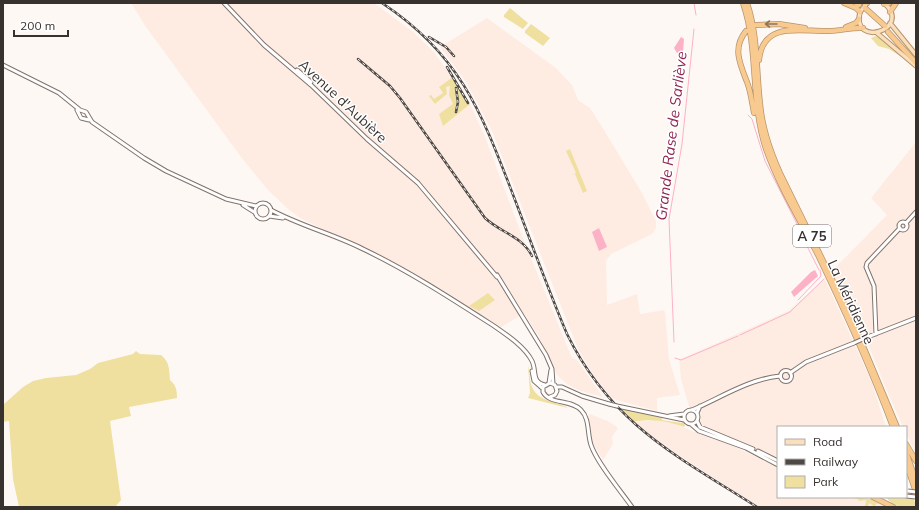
<svg xmlns="http://www.w3.org/2000/svg" width="919" height="510" viewBox="0 0 919 510" font-family="Mulish,sans-serif">
  <style>
    .built { fill: #feece3 }
    .green { fill: #efe0a0 }
    .water { fill: #fdb1c6 }
    .lines { fill: none; stroke-linecap: round; stroke-linejoin: round }
    .stream { stroke: #fdb1c6; stroke-width: 1 }
    .secondary-casing { stroke: #80736c; stroke-width: 5 }
    .primary-casing { stroke: #b5956e; stroke-width: 5.5 }
    .highway-casing { stroke: #b5956e; stroke-width: 6 }
    .secondary { stroke: #fff; stroke-width: 3 }
    .primary { stroke: #fbdfbc; stroke-width: 3.5 }
    .highway { stroke: #f9ca90; stroke-width: 4.5 }
    .rail-casing { stroke: #4f4946; stroke-width: 2.5 }
    .rail { stroke: #fff; stroke-width: 1; stroke-dasharray: 3; stroke-linecap: butt }
    .secondary-bridge-casing { stroke: #80736c; stroke-width: 5; stroke-linecap: butt }
    .secondary-bridge { stroke: #fff; stroke-width: 3 }
    .oneway { stroke: #8f765b }
    .labels { text-anchor: middle; dominant-baseline: central; stroke-width: 3; stroke-linejoin: round; paint-order: stroke }
    .shield { fill: #fff; stroke: #74706d; stroke-width: 1 }
    .shield-label { font-size: 13px; font-weight: bold; fill: #38322f }
    .street-label { font-size: 14px; fill: #38322f; stroke: #fff }
    .water-label { font-size: 15px; font-style: italic; fill: #8f2550; stroke: #fff }
  </style>
  <rect width="100%" height="100%" fill="#fef8f5"/>
  <path class="built" d="M131,3H374L412,31L434,52L470,104L485,137L524,241L572,358L577,360L603,397L580,391L567,384L557,375L539,337L524,313L500,328L445,291L379,256L300,218L287,208L267,189L241,157L146,27Z
    M487,18L556,68L572,85L578,100L590,108L604,130L642,193L656,221V228L652,234L611,254L606,261L607,305L637,294L640,314L664,310L665,312L669,359L680,395L657,398V411L613,399L605,392L591,371L578,349L492,131L466,82L440,47Z
    M916,142V454L906,433V427H903L890,398L867,342L832,271L887,215L871,198Z
    M825,279L872,383L886,427H778V460L740,441L700,428L697,420L698,411L692,407L690,410L681,379L679,360L788,311Z
    M590,414L610,422L618,428L612,437L613,444L603,460L592,442L587,417Z
    M656,420L670,422L715,440H721L770,463L778,468V497H865L872,498L888,507H759L674,452L633,422Z"/>
  <path class="green" d="M510,8L528,23L523,29L504,17V15Z
    M531,24L550,38L543,46L525,33V31Z
    M876,36L882,39L911,63L889,49L878,46L871,38Z
    M453,77L470,104L443,126L439,114L453,104L449,95L450,86L446,87L447,94L435,104L429,96L431,95L434,99L443,93L439,87Z
    M570,149L587,191L583,193L575,174L571,175L576,173L566,151Z
    M488,293L495,300L479,311L469,306Z
    M136,351L140,354L161,355C170,362 169,370 170,380C176,385 177,390 177,398L129,407L131,416L110,421L121,500L115,507H19L13,479L9,421L3,422V405L23,387L33,381L46,378L76,375L90,369L98,363L133,354Z
    M528,365C530,371 529,378 531,384C536,402 555,400 568,408L528,398L530,393Z
    M619,408L662,418V420L682,423L681,421H683L685,425L684,427C668,421 651,418 633,422Z
    M848,497L872,499L879,504H876L875,507L869,503L868,507H865L866,500L859,501L858,499Z
    M892,497L914,499L916,507C905,507 894,509 887,498Z"/>
  <path class="water" d="M681,37L684,39L683,52L680,54L677,53L674,48Z
    M599,228L607,247L599,251L592,232Z
    M815,270L818,276L794,297L791,292L811,272Z"/>
  <g class="lines">
    <path class="stream" d="M694,3L696,15
      M748,115L752,119L765,161L799,228
      M799,230L819,270
      M798,300L821,276L820,270
      M740,335L790,312L824,279
      M674,342L669,219L682,144L694,29
      M675,358L681,360L738,336"/>
    <g class="secondary-casing">
      <path id="secondary" d="M224,3L264,45L311,85L367,139L418,183L497,277
        M3,65L59,93L80,110L86,112L92,122L144,158L166,171L226,199L256,206
        M297,70L311,82
        M77,110L81,118L89,120
        M255 211a8 8 0 1 1 16 0a8 8 0 1 1-16 0Z
        M243,205L254,212
        M271,210C301,226 333,234 363,249C409,271 452,299 494,326C507,335 525,347 532,361C537,371 531,382 545,385
        M269,216L283,218
        M899 226a4 4 0 1 1 8 0a4 4 0 1 1-8 0Z
        M906,223L916,212
        M497,275L546,355L552,369L553,384
        M876,334L874,286L866,267L867,263L900,228
        M865,338L916,318
        M780.5 376a5.5 5.5 0 1 1 11 0a5.5 5.5 0 1 1-11 0Z
        M532,371L534,381L543,389
        M790,373L806,362L854,343
        M549,383L551,370
        M556,387H562L582,396L609,404
        M550,397L555,395L557,391L555,385L550,383L543,387V392C550,405 571,399 581,410C590,419 587,433 591,445C597,463 620,490 632,507
        M617,406L684,420
        M684 417a7 7 0 1 1 14 0a7 7 0 1 1-14 0Z
        M692,410C720,398 749,379 780,376
        M697,413L700,406
        M669,416L684,414
        M697,421L700,427L753,449
        M691,424L699,431L746,448L778,465
        M758,451L778,461
        M906,496L916,497"/>
    </g>
    <g class="primary-casing">
      <path id="primary" d="M867,3L860,12C851,49 914,29 884,3
        M890,23L916,55
        M877,33L916,66"/>
    </g>
    <g class="highway-casing">
      <path id="highway" d="M743,3C759,50 750,101 766,149C779,186 800,220 818,255C845,311 871,368 893,427
        M747,3C758,35 756,69 760,103C762,127 770,151 780,173L853,322L897,427
        M844,3L856,8L860,12
        M856,3L859,5
        M865,3H867
        M884,4L889,3
        M865,8L885,26
        M890,12L896,3
        M756,25L779,24L805,28
        M846,27L856,23L859,19
        M746,31C732,48 740,64 747,82C751,92 752,103 754,113
        M888,32L916,63
        M759,60C763,20 802,32 829,31C840,31 853,27 863,28
        M906,444L916,461
        M906,452L916,481
        M906,463L916,492
        M873,497L893,507"/>
    </g>
    <use href="#secondary" class="secondary"/>
    <use href="#primary" class="primary"/>
    <use href="#highway" class="highway"/>
    <g class="rail-casing">
      <path id="rail" d="M382,3C459,54 480,109 512,192C530,239 547,287 567,334C611,424 677,456 757,507
        M429,37L446,47L454,56
        M358,59L390,86L400,98L485,218C501,233 522,236 532,256
        M447,67L468,103
        M456,88L458,102L456,112"/>
    </g>
    <use href="#rail" class="rail"/>
    <g class="secondary-bridge-casing">
      <path id="secondary-bridge" d="M854,343L865,338
        M609,404L617,406
        M908,491L916,492"/>
    </g>
    <use href="#secondary-bridge" class="secondary-bridge"/>
  </g>
  <defs><path id="oneway-shaft" d="M-6 0H5M1.5-3L5.5 0L1.5 3" fill="none" stroke-width="1.6" stroke-linecap="round" stroke-linejoin="round"/></defs>
  <use class="oneway" href="#oneway-shaft" transform="translate(771 24) rotate(-180)"/>
  <g class="labels">
    <rect class="shield" x="793" y="225" width="38" height="22" rx="3"/>
    <g class="shield-label">
      <text x="812" y="236">A 75</text>
    </g>
    <g class="street-label">
      <text transform="translate(343 101) rotate(43)">Avenue d'Aubière</text>
      <text transform="translate(851 302) rotate(65)">La Méridienne</text>
    </g>
    <g class="water-label">
      <text transform="translate(671 136) rotate(-83)">Grande Rase de Sarliève</text>
    </g>
  </g>
  <rect width="919" height="510" fill="none" stroke="#38322f" stroke-width="8"/>
  <rect x="777" y="426" width="130" height="72" fill="#ffffff" stroke="#afadac"/>
  <rect x="785" y="439" width="20" height="6" fill="#fbdfbc" stroke="#afadac"/>
  <text x="813" y="446" font-size="12" fill="#38322f">Road</text>
  <rect x="785" y="459" width="20" height="6" fill="#4f4946" stroke="#afadac"/>
  <text x="813" y="466" font-size="12" fill="#38322f">Railway</text>
  <rect x="785" y="476" width="20" height="12" fill="#efe0a0" stroke="#afadac"/>
  <text x="813" y="486" font-size="12" fill="#38322f">Park</text>
  <path d="M14 30v6h54v-6" fill="none" stroke="#38322f" stroke-width="2"/>
  <text x="20" y="30" font-size="12" fill="#38322f" stroke="#ffffff" stroke-width="3" paint-order="stroke">200 m</text>
</svg>
